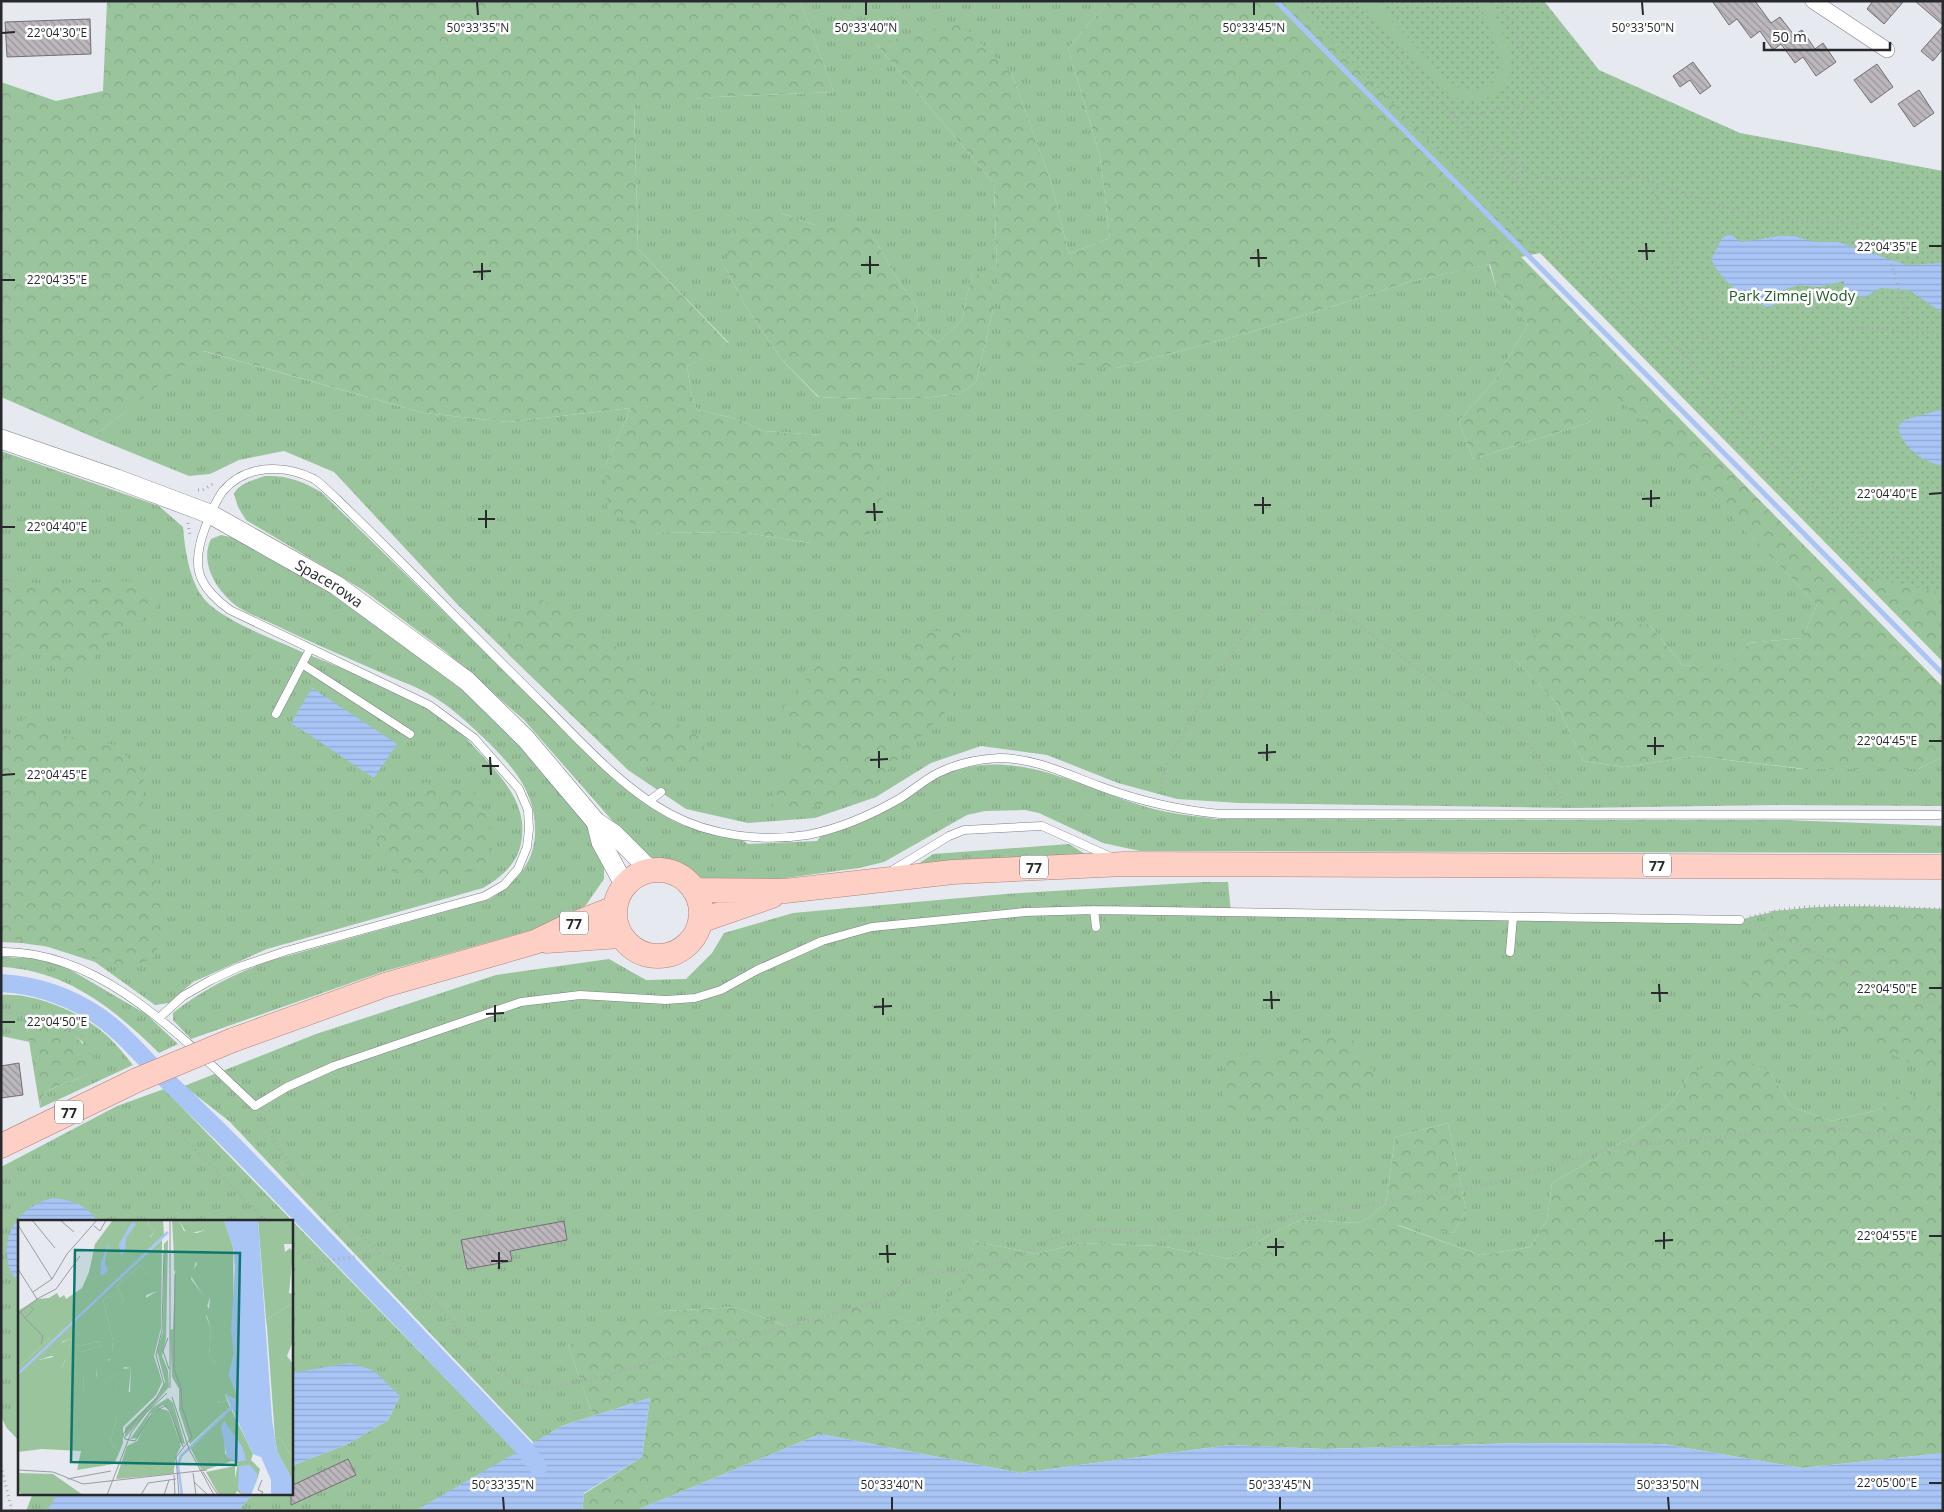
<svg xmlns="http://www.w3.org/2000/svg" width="1944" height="1512" viewBox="0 0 1944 1512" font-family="'Open Sans',sans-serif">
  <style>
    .grass { fill: url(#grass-tufts); fill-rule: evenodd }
    .forest { fill: url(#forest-crowns) }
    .park { fill: url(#park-dots) }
    .pitch { fill: #9ac49c }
    .water { fill: url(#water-rules) }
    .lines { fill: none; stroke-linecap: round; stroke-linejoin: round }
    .stream { stroke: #a9c5f5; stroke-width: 5 }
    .canal { stroke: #a9c5f5; stroke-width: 18 }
    .building { fill: url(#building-back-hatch); stroke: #736f74 }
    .service-casing { stroke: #7d7f85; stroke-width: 9 }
    .minor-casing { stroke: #7d7f85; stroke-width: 16 }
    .tertiary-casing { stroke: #7d7f85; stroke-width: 20 }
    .primary-casing { stroke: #b38077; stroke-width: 25 }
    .path { stroke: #a9abb1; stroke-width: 3; stroke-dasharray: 1 4; stroke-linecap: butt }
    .service { stroke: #fff; stroke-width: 8 }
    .minor { stroke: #fff; stroke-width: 15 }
    .tertiary { stroke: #fff; stroke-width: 19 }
    .primary { stroke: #fecfc5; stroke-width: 24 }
    .primary-bridge-casing { stroke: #b38077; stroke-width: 25; stroke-linecap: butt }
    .primary-bridge { stroke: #fecfc5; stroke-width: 24 }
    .ticks { fill: none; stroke: #28292c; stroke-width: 2 }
    .labels { text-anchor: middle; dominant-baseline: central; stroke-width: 5; stroke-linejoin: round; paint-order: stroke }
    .shield { fill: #fff; stroke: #68696b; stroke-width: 1 }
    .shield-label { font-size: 14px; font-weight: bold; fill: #28292c }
    .park-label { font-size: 15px; fill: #1e5b27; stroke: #fff }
    .street-label { font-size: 15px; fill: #28292c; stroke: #fff }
    .inset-river { fill: none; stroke: #a9c5f5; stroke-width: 2.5 }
    .inset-road { fill: none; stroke: #9b9ca2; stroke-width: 1 }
    .view { fill: #0f766e; fill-opacity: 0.15; stroke: #0f766e; stroke-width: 2.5 }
    .inset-edge { fill: none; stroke: #28292c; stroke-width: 2.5 }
    .ticks-label { font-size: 12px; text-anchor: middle; fill: #28292c; stroke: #fff; stroke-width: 5; stroke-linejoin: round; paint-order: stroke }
  </style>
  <defs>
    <pattern id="grass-tufts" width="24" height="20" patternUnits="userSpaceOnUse" patternTransform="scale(1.25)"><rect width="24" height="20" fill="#9ac49c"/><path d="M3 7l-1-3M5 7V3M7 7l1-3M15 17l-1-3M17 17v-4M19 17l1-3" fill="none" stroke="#85a887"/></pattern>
    <pattern id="forest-crowns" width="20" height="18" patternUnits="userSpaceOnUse" patternTransform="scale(1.25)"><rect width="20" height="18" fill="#9ac49c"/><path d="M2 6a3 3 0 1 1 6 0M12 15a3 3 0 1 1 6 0" fill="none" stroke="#85a887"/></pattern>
    <pattern id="park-dots" width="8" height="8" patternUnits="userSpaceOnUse" patternTransform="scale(1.25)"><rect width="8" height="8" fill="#9ac49c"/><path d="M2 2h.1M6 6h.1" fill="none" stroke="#85a887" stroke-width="1.8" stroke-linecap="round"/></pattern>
    <pattern id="water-rules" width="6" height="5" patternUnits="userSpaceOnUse" patternTransform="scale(1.25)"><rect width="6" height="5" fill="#a9c5f5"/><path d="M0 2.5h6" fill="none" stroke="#91a9d2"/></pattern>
    <pattern id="building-back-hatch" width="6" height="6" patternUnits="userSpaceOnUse" patternTransform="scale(1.25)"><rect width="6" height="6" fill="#bcb7bd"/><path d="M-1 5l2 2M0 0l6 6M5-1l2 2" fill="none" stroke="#99959a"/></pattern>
  </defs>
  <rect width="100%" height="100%" fill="#e7e9f0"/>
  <path class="grass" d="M800,1H1109L1068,48L1100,156L1110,238L1069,254L1051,182L1011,72L876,44L994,183L997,271L1116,368L1254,331L1409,282L1489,264L1497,290L1528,324L1495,380L1459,421L1473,459L1588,423L1615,394L1817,605L1802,638L1749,643L1725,670L1682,665L1650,625L1515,660L1556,702L1583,761L1625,767L1695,756L1802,769H1918L1943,757V806L1776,805L1574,808L1239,803L1177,799L1118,783L1047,755L981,746L931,763L876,797L815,818L748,823L686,809L628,770L458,605L334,472L284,451L239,460L210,474L189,476L93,437L203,351L424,413L508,422L631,408L605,466L652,532L747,533L810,543L821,435L763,431L738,419L697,410L691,392L687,366L729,343L638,249L634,104L715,97L834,92ZM781,213L817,226L864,227L879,246L894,274L916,306L919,328L939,342L962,320L972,273L993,310L976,382L959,394L923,398L863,399L818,397L782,360L745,305L725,267Z
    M1,451L159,506L183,527C185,551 190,587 209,604C232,624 265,635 293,648C348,672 422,696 466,738C474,746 481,755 489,763C504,780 519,799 522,822C525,855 510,872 483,888L267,949L193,982L169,1003L155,1005L95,962L39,944L1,942Z
    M265,476C287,475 302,481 321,492L627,790C644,802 661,816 680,824C698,832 735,833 748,844L817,841L820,837C831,833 842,830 852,825C887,808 919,782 956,770C1025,750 1085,790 1150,808C1171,814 1195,816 1217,819L1784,820L1943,826V853L1140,851L1103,843L1039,813L1025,810L985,811L967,815L884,862L859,868L750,883L706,880L681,867L647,856L631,842L524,720L446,652L363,590L246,520L238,507L234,494C239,483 254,480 265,476Z
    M221,535L239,539L316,583L431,664L461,689L510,734L578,813L595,838L604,867V879L586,905L561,922L382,972L191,1039L173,1020V1013C203,989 236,973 273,960L490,899C522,878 540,856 534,815C529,785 510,764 489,743C470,725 451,706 427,693C413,685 397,680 382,673C346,657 310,642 275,625C263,619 248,614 238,607C217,592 199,563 211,539Z
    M1069,844L1085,854L918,864L933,854Z
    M1204,882H1228L1231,913L1740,920C1805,900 1875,907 1943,909V1114L1905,1092L1878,1110L1832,1121L1792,1107L1768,1070L1691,1072L1670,1104L1628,1139L1552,1183L1547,1220L1530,1247L1480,1255L1393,1223L1453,1233L1466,1210L1448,1123L1395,1137L1386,1203L1361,1223L1300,1220L1269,1235L1230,1259L1160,1246L1081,1243L1036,1254L974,1241L967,1282L921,1324L855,1308L785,1326L736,1307L666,1311L568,1345L593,1416L562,1426L534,1443L229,1121L184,1086L316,1034L496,975L609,959L646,980L686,979L712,953L724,933L793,913L1005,894Z
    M1,957L52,959L146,1014L178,1044L159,1053C114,1009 67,970 1,967Z
    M1,995C29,992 70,1008 92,1024C109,1035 121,1050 133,1065L40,1108L41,1098L51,1089L87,1075L83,1042L55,1023L28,1017L27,1029L30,1042L1,1036Z
    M164,1089L518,1453L415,1511H238L253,1493H291V1466L348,1444L388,1420L400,1396L291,1374V1221H19V1441L6,1427L1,1416V1167L117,1106Z
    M33,1493H58V1495L47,1511H26Z"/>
  <path class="forest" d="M107,1H800L834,92L715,97L634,105L638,249L729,344L687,366L691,392L697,410L738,419L763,431L821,435L863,448L879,469L883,519L869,534L810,543L747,533L652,532L608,512L605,466L631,408L508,422L424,413L204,351L93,437L1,397V82L56,101L103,91Z
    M1109,1H1339L1943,571V662L1540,253L1521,257L1943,687V757L1918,769H1805L1695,756L1625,767L1583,761L1556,702L1515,660L1529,638L1568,617L1650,625L1682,665L1725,669L1749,643L1802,638L1817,605L1615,395L1588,423L1473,459L1459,421L1495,380L1528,324L1497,290L1490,264L1409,282L1254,331L1116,368L1011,359L997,271L994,183L876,44L960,23L1011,72L1051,182L1069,254L1110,238L1100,156L1068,48Z
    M781,213L817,226H864L879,246L894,274L916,306L919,328L939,342L962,320L972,272L990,281L993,310L976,382L959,394L923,398L863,399L819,397L782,360L745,305L725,267L734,221Z
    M1,580L47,584L133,581L161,603L133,628L111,629L87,671L61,677L43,654L1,644Z
    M537,597L584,623L630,657L661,714L706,741L699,765L654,767L609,751L508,654V622Z
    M911,630L970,633L953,659L952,705L874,784L830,804L770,814L776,785L806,756L783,706L824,659L903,687Z
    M25,718L56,734L115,745L144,773L143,808L166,927L154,957L124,970L81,951L28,944L1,934V742Z
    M424,782L452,789L473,791C492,826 495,828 490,869L468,871L443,881L431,873H393L367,819L377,803L393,801L410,806Z
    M1833,907L1943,909V1079L1799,1009L1740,996L1745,967L1768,955L1771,911Z
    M28,1017C60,1025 76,1030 94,1059L87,1075L51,1089L41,1098L40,1108L27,1029Z
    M1313,1032L1351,1038L1379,1079L1313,1130L1231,1113L1219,1085L1231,1053L1278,1054Z
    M1735,1056L1768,1070L1792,1107L1832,1121L1878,1110L1905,1091L1943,1114V1453L1802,1468L1663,1444L1521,1443L1325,1449L1230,1445L1020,1473L820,1434L635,1511H582L584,1494L642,1457L650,1398L593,1416L568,1345L598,1332L666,1311L736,1307L785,1326L855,1307L921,1324L966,1282L974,1241L1036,1254L1081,1243L1160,1246L1230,1259L1269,1235L1300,1220L1361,1223L1386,1203L1395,1137L1448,1123L1466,1210L1453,1233L1397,1225L1480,1255L1530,1247L1547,1220L1552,1183L1628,1139L1670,1104L1691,1072Z"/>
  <path class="park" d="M1292,1H1544L1599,70L1740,133L1943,171V593L1859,576Z"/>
  <path class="pitch" d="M1359,1H1373L1448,80C1458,89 1467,94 1480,90C1520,78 1488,25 1478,1H1488C1496,19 1509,40 1511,59C1514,97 1475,110 1446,93Z"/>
  <path class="water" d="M1730,234L1741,242L1780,236H1793L1816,242H1838L1907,265L1943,263V313L1909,290L1880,288L1865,297L1843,295L1844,281L1819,287L1799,285L1786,289L1776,304L1767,307C1742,297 1724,283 1711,260L1722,238Z
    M1943,409V466C1924,462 1902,448 1898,427L1904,420Z
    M312,688L397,744L374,778L291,723Z
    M53,1198C73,1200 86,1205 98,1221H19V1284C16,1279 11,1273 9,1267C0,1231 21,1206 53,1198Z
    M350,1363L373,1370L400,1396L388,1420L348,1444L291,1466V1373Z
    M650,1398L642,1457L584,1493L582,1511H415L562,1426Z
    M820,1434L1020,1473L1230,1445L1325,1449L1521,1443L1663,1444L1802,1468L1943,1453V1511H635Z
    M58,1493H253L238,1511H47Z"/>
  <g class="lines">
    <path class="stream" d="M1276,1L1943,674"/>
    <path class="canal" d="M1,983C36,985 68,996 97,1015C120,1030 139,1053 158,1072C188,1101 218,1129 247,1159C340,1255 433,1352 525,1449L538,1467"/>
  </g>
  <path class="building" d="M1712,1H1755L1771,23L1780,17L1794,35L1802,30L1815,49L1823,43L1836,62L1816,76L1803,57L1795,63L1781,44L1773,50L1760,31L1751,38L1737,19L1729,25Z
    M1873,1H1904L1884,24L1867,9Z
    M1915,1H1943V25Z
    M90,19L91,54L7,57L5,22Z
    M1943,26V49L1933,61L1921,51Z
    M1693,62L1711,86L1700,94L1690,80L1680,87L1673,76Z
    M1877,64L1893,87L1871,103L1854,80Z
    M1919,90L1934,113L1914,127L1898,104Z
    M19,1063L23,1095L1,1098V1066Z
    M564,1221L567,1240L510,1251L512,1261L467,1269L461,1240Z
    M348,1459L356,1475L291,1505V1486Z"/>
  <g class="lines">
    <g class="service-casing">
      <path id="service" d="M302,664L410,734
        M276,714L310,649
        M649,801L661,792
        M893,870L949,836L964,830L1042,826L1111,857
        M1094,910L1096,927
        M1,952C103,950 186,1042 255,1106L287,1087L334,1066L521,1002L580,995L666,1000L695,998L721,990L757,970L822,941L872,927L1025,912L1094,910L1740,920
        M1510,952L1513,917
        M159,1018L183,996L211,980L239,967L286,951L485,896L504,885L518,869L527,847L529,829L528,810L519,789L474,738L429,705L230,610C219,602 208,593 202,580C194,564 199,544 205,528C210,516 215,501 223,491C246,464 285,464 314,479C322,484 330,493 337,499C407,567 475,637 544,705C583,744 622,788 670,814C711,836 762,842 807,835C839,829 871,815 899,799C912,791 924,780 938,773C956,764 979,759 999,758C1035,758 1066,774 1099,786C1139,801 1178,810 1220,814L1939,815"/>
    </g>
    <g class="minor-casing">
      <path id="minor" d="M1813,1L1887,50"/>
    </g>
    <g class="tertiary-casing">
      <g id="tertiary">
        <path id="s1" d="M1,439L117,479L210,514L336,585L467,681L526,739L596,822L614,834L651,871"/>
        <path d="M596,822L601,842L625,886"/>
      </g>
    </g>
    <g class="primary-casing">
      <path id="primary" d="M615 913a43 43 0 1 1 86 0a43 43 0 1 1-86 0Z
        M694,890L785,891L953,872L1125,864L1943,867
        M700,921L772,896
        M546,941L621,936
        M233,1040L385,985L535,942L566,927L615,908
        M1,1146L137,1080"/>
    </g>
    <path class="path" d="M1343,1L1558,226L1878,553L1883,556L1943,568
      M1500,1C1515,37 1535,71 1556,104C1565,119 1575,136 1588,147C1626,180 1738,215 1790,220C1817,223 1845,222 1873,225L1884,238L1911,331
      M1547,90C1538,95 1527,103 1522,113C1513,132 1512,169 1538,176C1554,181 1617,180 1634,175
      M1450,113C1464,114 1477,115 1491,112C1503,108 1513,103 1526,107
      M1515,181L1520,175L1494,147L1497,145L1523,172L1526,169
      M1649,181L1665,216L1678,293L1688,315L1725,363L1738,368L1773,367L1794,356L1816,339L1834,331L1868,328L1934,333L1943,337
      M1685,357L1704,338
      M198,490H203L214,483
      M188,523L190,535
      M1159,793L1168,759L1220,670L1256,617L1268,608H1313L1342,613L1443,688L1525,738L1556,786L1563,803
      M1750,917C1811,899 1880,907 1943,909
      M1750,923L1881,983L1943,1004
      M1,1012C37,1013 55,1020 86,1038
      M260,1114L283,1155L300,1178L380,1253L393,1261L499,1370L523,1385L545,1389L588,1380L876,1302L921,1274L962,1271L1007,1261L1053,1238L1098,1230L1199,1233L1254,1227L1282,1218L1382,1203L1493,1183L1616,1147L1819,1127L1943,1143
      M167,1121L266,1221
      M291,1245L310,1263L380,1253
      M1,1466L12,1511"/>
    <use href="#service" class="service"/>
    <use href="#minor" class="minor"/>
    <use href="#tertiary" class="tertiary"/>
    <use href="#primary" class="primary"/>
    <g class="primary-bridge-casing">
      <path id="primary-bridge" d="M137,1080L233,1040"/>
    </g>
    <use href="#primary-bridge" class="primary-bridge"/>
  </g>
  <path class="ticks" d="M477,2L478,15M866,2V15M1254,2V15M1642,2L1643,15M2,33L15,32M1646,243L1647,260M1929,246H1942M1258,249L1259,267M1638,251H1655M870,256V274M1250,258H1267M482,263V280M861,265H879M473,272L491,271M2,280H15M1651,490V507M1929,494L1942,493M1263,497V514M1642,499L1660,498M874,503L875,521M1254,505H1271M486,510V528M866,512H883M478,519H495M2,527H15M1655,737V755M1929,741H1942M1267,744V761M1647,746H1664M879,751V768M1258,753L1276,752M490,757L491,775M870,760L888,759M482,766H499M2,775L15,774M1659,984L1660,1002M1929,988H1942M1271,991L1272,1009M1651,993H1668M883,998V1015M1263,1000H1280M495,1005V1022M874,1007L892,1006M486,1014L504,1013M2,1022H15M1664,1232V1249M1929,1236H1942M1276,1238V1256M1655,1241L1673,1240M887,1245L888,1263M1267,1247H1284M499,1252V1269M879,1254H896M491,1261H508M1929,1483H1942M503,1497L504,1510M892,1497V1510M1280,1497V1510M1668,1497L1669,1510"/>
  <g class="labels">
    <g class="shield">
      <rect x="1643" y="853.5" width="28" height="23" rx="4"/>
      <rect x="1020" y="855.5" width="28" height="23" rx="4"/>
      <rect x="560" y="911.5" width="28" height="23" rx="4"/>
      <rect x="55" y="1100.5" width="28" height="23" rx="4"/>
    </g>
    <g class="shield-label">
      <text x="1657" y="865">77</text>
      <text x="1034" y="867">77</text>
      <text x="574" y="923">77</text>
      <text x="69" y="1112">77</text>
    </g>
    <g class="park-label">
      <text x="1792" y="295">Park Zimnej Wody</text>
    </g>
    <g class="street-label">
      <text stroke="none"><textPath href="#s1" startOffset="360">Spacerowa</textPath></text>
    </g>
  </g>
  <g transform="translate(18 1220)">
    <rect width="275" height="275" fill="#e7e9f0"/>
    <path d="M145,0L146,15L138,22L132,18L137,11L130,5L131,1ZM154,0H161L166,11L179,13L187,10L173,59L185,75L192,77L187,93L193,110L191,138L200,144V180L201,183L209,180L212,187L172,224L161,190V169L154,157L152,110L155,109L157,54ZM150,20L148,119L144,136L150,150L151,167L107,218V208L141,175L147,162L139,131L145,111L146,24ZM144,25L143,108L136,136L144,162L138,175L105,207V223L101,233L92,221L99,197V174L112,172L113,148L106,147L99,167L81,173H66L65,152L54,155L43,150L47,140L33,136L21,140L29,131L51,119L60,126L81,121L83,126L63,132H94L95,121L85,80L91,76L102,83L106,82L99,66L123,45L129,55L128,78L139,71V30ZM90,138H98V154L88,161L78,157L79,148L91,142ZM275,83V95L261,107H249L248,100ZM150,178L155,183L167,224L162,223L152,190L145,185L132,194L120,218L112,219L134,188ZM141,188L151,191L163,226L156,240V254L98,259L109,226L119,221L131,197ZM213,189L235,234L233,240L242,249L239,260L220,267L224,275L219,271L217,275L215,269L220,243L214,241L184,251L172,227ZM206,201L215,216L219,241L207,234ZM257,217L263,219L275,239V261L259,231Z" fill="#9ac49c" fill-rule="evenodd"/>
    <path d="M125,0H131L130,5L137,11L132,17L138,22L84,75L144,20V25L139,30V71L126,76L124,63L129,55L123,45L99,66L106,82L102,84L91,76L85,80L95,121L94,133L75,134L59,147L57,137L63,132L83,126L81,121L60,126L51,119L44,122L40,132L29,131L21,140L49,134L43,150L48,148L55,155L65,151L66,173H81L92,163L94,168L99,167L104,149L113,148L110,177L99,175V197L92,221L101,233L96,244L59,250L63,231L24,229L0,232V148L32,118ZM161,0H206L215,27L216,134L211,155L222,182L207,174L209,180L201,183L200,180V144L191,138L193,110L189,96L180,92L179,86L188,84L191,89L192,78L185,75L172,55L179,44L176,36L187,10L169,14ZM240,0H275V24H266L267,32L272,28L275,32L271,73L275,74V83L248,100ZM157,17L162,24L169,18L177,22L165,54L156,50ZM272,95H275V121L269,136L275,144V239L263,219L257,217L249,107H261ZM86,135L98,138V154L84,164L78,163L79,148L92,140ZM124,138L132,140L140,148L143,160L137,156L132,158L127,154L130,145L124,144ZM135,167H138L136,177L122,188L119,185L122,180ZM119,226L127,237L117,249V229ZM155,226L159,231L156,249L152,253L139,251L132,241L135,231ZM0,253L35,254L65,275H4L0,270Z" fill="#9ac49c"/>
    <path d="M95,0H128L120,40L35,121L32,118L0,148V91L19,79L31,78L39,73L42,78L46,75L48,79L64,68L71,52L77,24Z" fill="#9ac49c"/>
    <path d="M217,246V275H201L188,252Z" fill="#9ac49c"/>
    <path d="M1,115L13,129L6,136L0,130Z" fill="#9ac49c"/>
    <path d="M206,0H240L254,199L259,231L275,261V275H253V260L243,237L235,234L207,174L222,182L211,155L216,134L213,111L217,48L215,27ZM114,2L118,4L108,18L107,32L103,36L101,24ZM91,22L87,42L90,50L85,56L82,54L83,42ZM206,201L224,226L228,240L220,242L209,238L203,207ZM232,245L239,253V260L233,275H224L220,267L221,246Z" fill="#a9c5f5"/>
    <path class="inset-river" d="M0,154L150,12M164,275L160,245L163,236L214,187"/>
    <path class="inset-road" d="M14,0L37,28M42,0L56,12M0,5L34,59M76,6L82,11L88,0M146,32L144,110L138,135L146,164L139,177L105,214L107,219L117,221L135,192L147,186L152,191L165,227M0,49L19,79M157,54L156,149L163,168L164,187L174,217L158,237L161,275M15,72L34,59L49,34L79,0M19,79L38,69L62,36M2,92L7,98L16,89L13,86M0,94L19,79M7,98L25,116L23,124M150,118L145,131L151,149M152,168V0M154,177L171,229L196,275M0,250L35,252L65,264L189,250M185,252L200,275M175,253L178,275M156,255L157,275M49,259L93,251M176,262L190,275M89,275L113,213L128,193L149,173M123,275L130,263L158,259M146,275L151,260M243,275L245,272L240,270L244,260"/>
    <path class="view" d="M57,30L222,33L218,245L53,242Z"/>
    <rect width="275" height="275" class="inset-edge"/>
  </g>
  <g class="ticks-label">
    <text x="478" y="32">50°33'35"N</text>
    <text x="866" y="32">50°33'40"N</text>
    <text x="1254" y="32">50°33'45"N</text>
    <text x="1643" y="32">50°33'50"N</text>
    <text x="57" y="37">22°04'30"E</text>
    <text x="1887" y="251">22°04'35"E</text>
    <text x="57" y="284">22°04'35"E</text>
    <text x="1887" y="498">22°04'40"E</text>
    <text x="57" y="531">22°04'40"E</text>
    <text x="1887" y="745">22°04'45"E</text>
    <text x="57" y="779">22°04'45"E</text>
    <text x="1887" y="993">22°04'50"E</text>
    <text x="57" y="1026">22°04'50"E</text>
    <text x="1887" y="1240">22°04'55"E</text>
    <text x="1887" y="1487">22°05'00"E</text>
    <text x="503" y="1489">50°33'35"N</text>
    <text x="892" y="1489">50°33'40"N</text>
    <text x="1280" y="1489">50°33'45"N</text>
    <text x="1668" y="1489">50°33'50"N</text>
  </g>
  <rect width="1944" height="1512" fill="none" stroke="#28292c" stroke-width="5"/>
  <path d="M1764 42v8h126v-8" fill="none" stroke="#28292c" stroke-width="2.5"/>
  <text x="1772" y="42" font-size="15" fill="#28292c" stroke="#ffffff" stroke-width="4" paint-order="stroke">50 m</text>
</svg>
